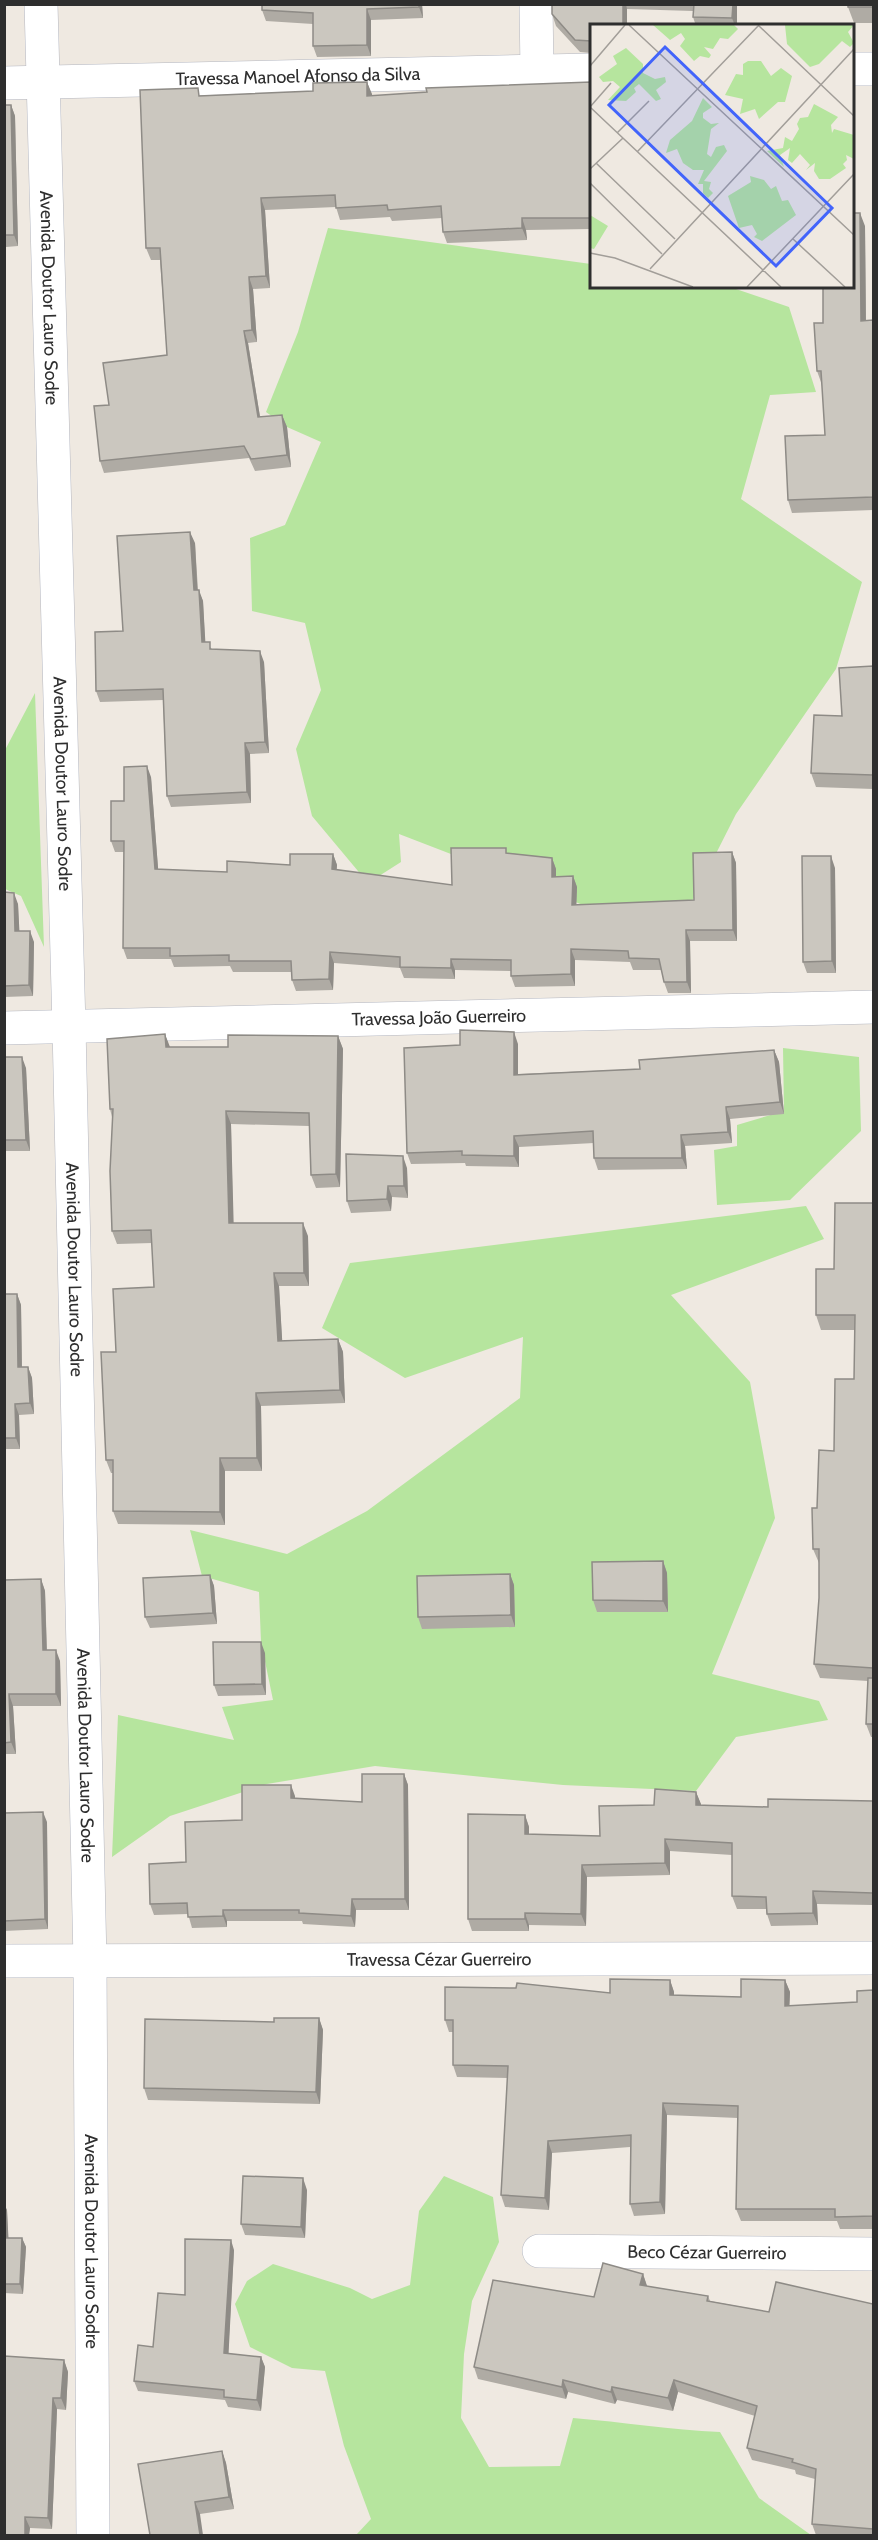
<svg xmlns="http://www.w3.org/2000/svg" width="878" height="2540" viewBox="0 0 878 2540" font-family="Cabin,sans-serif">
  <style>
    .green { fill: #b6e59e }
    .lines { fill: none; stroke-linecap: round; stroke-linejoin: round }
    .minor-casing { stroke: #b4b7c1; stroke-width: 34 }
    .tertiary-casing { stroke: #b4b7c1; stroke-width: 34 }
    .minor { stroke: #fff; stroke-width: 33 }
    .tertiary { stroke: #fff; stroke-width: 33 }
    .wall { fill: #afaba4 }
    .shaded-wall { fill: #8e8b86 }
    .building { fill: #cbc7bf; stroke: #8e8b86; stroke-width: 1.5 }
    .labels { text-anchor: middle; dominant-baseline: central; stroke-width: 6; stroke-linejoin: round; paint-order: stroke }
    .street-label { font-size: 18px; fill: #2e2e2e; stroke: #fff }
    .inset-road { fill: none; stroke: #a29e99; stroke-width: 1.5 }
    .view { fill: #4264fb; fill-opacity: 0.15; stroke: #4264fb; stroke-width: 3 }
    .inset-edge { fill: none; stroke: #2e2e2e; stroke-width: 3 }
  </style>
  <rect width="100%" height="100%" fill="#efe9e1"/>
  <path class="green" d="M328,228L591,264L592,286L730,287L789,307L816,392L770,395L741,499L862,582L836,669L736,814L688,909L609,915L399,834L401,862L368,883L312,816L296,749L321,690L305,623L252,611L250,538L285,525L321,442L287,427L266,412L298,332Z
    M35,693L44,947L21,896L5,889L4,752Z
    M783,1048L859,1057L861,1131L790,1200L717,1205L714,1150L737,1146V1125L784,1111Z
    M806,1206L824,1239L671,1295L750,1382L775,1518L712,1674L819,1701L828,1720L736,1737L696,1791L563,1785L375,1766L267,1784L170,1816L112,1857L118,1715L234,1740L222,1707L273,1700L261,1642L259,1592L202,1576L190,1530L287,1554L367,1511L520,1398L523,1337L405,1378L322,1328L350,1263Z
    M444,2176L493,2197L499,2242L472,2301L464,2354L461,2418L489,2467L560,2466L573,2418C623,2422 671,2430 720,2432L759,2498L811,2535H356L371,2519L344,2446L325,2371L292,2368L250,2347L235,2304L247,2281L273,2264L350,2288L372,2299L410,2285L419,2211Z"/>
  <g class="lines">
    <g class="minor-casing">
      <g id="minor">
        <path d="M536,4L537,71"/>
        <path d="M852,69H874"/>
        <path id="s1" d="M4,83L592,70"/>
        <path id="s2" d="M4,1028L874,1007"/>
        <path id="s3" d="M4,1961L874,1958"/>
        <path id="s4" d="M539,2251L874,2254"/>
      </g>
    </g>
    <g class="tertiary-casing">
      <g id="tertiary">
        <path id="s5" d="M41,4L69,1027L90,1961L93,2536"/>
      </g>
    </g>
    <use href="#minor" class="minor"/>
    <use href="#tertiary" class="tertiary"/>
  </g>
  <path class="wall" d="M262,4H422L423,18L371,20V56L317,57L313,46V24L266,21L262,10Z
    M552,4H737V26H696L693,17V11L627,9V26H591V53L580,52L556,26L552,14Z
    M873,4V23H854L848,7Z
    M367,82L372,96L591,82V229L526,230L527,240L447,243L443,232L442,218L392,221L390,217L340,220L336,207L265,210L270,288L253,289L257,342L248,343L260,417L282,415L287,427L291,467L255,471L249,458L104,473L100,461L109,405L167,355L160,260H151L146,248L201,96L313,91Z
    M4,105H11L15,116L18,246L6,247L4,309Z
    M865,226L866,320H873V510L792,513L788,500L825,435L822,385L817,371L823,323Z
    M195,543L198,590L203,601L205,642L212,649L264,662L269,753L250,754L251,803L171,807L167,796L163,700L100,702L96,691L123,631Z
    M873,666V789L816,787L811,773L842,716Z
    M151,777L158,869L227,872L290,865L333,854L337,865L336,870L452,885L508,853L552,858L556,869V877L573,876L577,887L576,905L694,900L732,852L736,863L737,941H690L691,993H668L664,982L662,970H633L630,962L575,960V986L515,987L511,976V971L455,970V979L404,978L400,968L334,963L333,990L296,991L292,980V972H233L230,966L174,967L171,959H127L123,948L124,852H115L111,841L124,801Z
    M835,868L836,973H807L803,962Z
    M4,892L18,904L19,931L34,942L33,996L4,997Z
    M165,1034L169,1047H228L338,1036L343,1049L340,1187L316,1188L311,1175L309,1126L231,1124L233,1223L308,1236L309,1286H279L282,1341L338,1339L343,1352L345,1403L261,1406L262,1471H225V1525L118,1524L113,1511V1473H111L106,1460L116,1352L154,1287L152,1243L117,1244L112,1231V1117L110,1109Z
    M518,1044V1074L640,1069L774,1050L779,1062L784,1114L730,1119L732,1143L685,1146L687,1169L598,1170L594,1158V1143L519,1147V1167L466,1166L465,1163L411,1164L407,1153Z
    M4,1057L26,1068L30,1151H4Z
    M407,1168L408,1198L392,1197L391,1211L351,1213L347,1201Z
    M873,1203V1737H871L866,1724L868,1681L820,1678L814,1664L819,1598V1563L813,1549L817,1508L854,1379V1330H821L816,1315L834,1269Z
    M4,1294H17L21,1305L22,1367H28L32,1378L34,1414L19,1415L20,1449H4Z
    M663,1561L667,1573L668,1612H597L593,1600Z
    M510,1574L514,1585L515,1627L422,1629L418,1617Z
    M210,1575L214,1586L217,1624L150,1628L145,1617Z
    M41,1579L45,1591L47,1650L60,1661L61,1706H13L16,1754H4V1580Z
    M265,1653L266,1695L218,1696L214,1685Z
    M404,1774L408,1785L409,1910H356L355,1927L303,1924L302,1921H227V1927L192,1928L188,1914L154,1915L150,1904L186,1862L242,1820L295,1796V1798L362,1802Z
    M696,1792L701,1805L768,1807L873,1801V1905L817,1904L818,1925L771,1926L767,1914L766,1909H737L732,1896V1855L670,1851V1875L587,1877L586,1926L529,1925V1931H472L468,1919L525,1815L529,1827V1834L600,1836L654,1805Z
    M4,1813L47,1822L48,1929L4,1931Z
    M670,1980L674,1992V1995L741,1997L785,1980L790,1992L789,2006L857,2002L873,1990V2229H840L837,2221H741L736,2209L738,2118L667,2115L665,2214L634,2216L630,2204V2147L552,2153L549,2210L505,2207L501,2195L508,2078L457,2077L453,2065V2032H449L445,2020L610,1993Z
    M319,2018L323,2030L320,2104L148,2100L144,2088L274,2022Z
    M307,2190L305,2238L245,2235L241,2224Z
    M4,2204L7,2210L8,2238H22L26,2247L23,2294L4,2293Z
    M234,2250L228,2354L261,2357L265,2367L261,2411L228,2407L225,2400L138,2391L134,2381L153,2347L185,2295Z
    M643,2274L647,2286L708,2296L710,2301L769,2312L873,2304V2535H816L812,2524L815,2479L796,2474L795,2470L752,2460L747,2448L755,2416L678,2392L673,2411L617,2400L615,2404L568,2392L566,2399L478,2379L474,2367L594,2297Z
    M64,2360L68,2372L66,2410L57,2409L52,2529L30,2528L29,2535H4Z
    M222,2451L226,2463L234,2509L200,2514L150,2535Z"/>
  <path class="shaded-wall" d="M419,4H422L423,18L419,7Z
    M623,4H626L627,9V26H623Z
    M733,4H737V26H735L732,18Z
    M367,9L371,20V56L367,45Z
    M367,82L372,94V108L367,96Z
    M11,105L15,116L18,246L14,235Z
    M261,198L265,210L270,288L266,276Z
    M860,213L865,226L866,334L861,321Z
    M522,218L526,230L527,240L522,228Z
    M4,241L6,247L4,309Z
    M249,277L253,289L257,342L252,330Z
    M244,331L248,343L262,429L258,417Z
    M282,415L287,427L291,467L287,455Z
    M190,532L195,543L198,601L194,590Z
    M199,590L203,601L206,653L202,642Z
    M260,651L264,662L269,753L265,742Z
    M245,743L250,754L251,803L247,792Z
    M147,766L151,777L159,880L155,869Z
    M732,852L736,863L737,941L733,930Z
    M333,854L337,865L336,881L332,869Z
    M831,856L835,868L836,973L832,961Z
    M552,858L556,869V888L552,877Z
    M573,876L577,887L576,916L572,905Z
    M14,893L18,904L20,942L15,931Z
    M686,930L690,941L691,993L687,982Z
    M30,931L34,942L33,996L29,985Z
    M571,949L575,960V986L571,974Z
    M330,952L334,963L333,990L329,979Z
    M451,959L455,970V979L451,968Z
    M514,1032L518,1044V1086L514,1075Z
    M165,1034L170,1047H166Z
    M338,1036L343,1049L340,1187L336,1174Z
    M774,1050L779,1062L784,1114L780,1102Z
    M22,1057L26,1068L30,1151L26,1140Z
    M726,1107L730,1119L732,1143L728,1132Z
    M226,1111L231,1124L234,1236L229,1223Z
    M681,1135L685,1146L687,1169L682,1158Z
    M514,1136L519,1147V1167L514,1156Z
    M403,1156L407,1168L408,1198L404,1186Z
    M388,1186L392,1197L391,1211L387,1199Z
    M303,1223L308,1236L309,1286L304,1273Z
    M274,1273L279,1286L283,1354L278,1341Z
    M17,1294L21,1305L22,1378L18,1367Z
    M338,1339L343,1352L345,1403L340,1390Z
    M28,1367L32,1378L34,1414L30,1403Z
    M256,1393L261,1406L262,1471L257,1458Z
    M15,1404L19,1415L20,1449L16,1438Z
    M220,1458L225,1471V1525L220,1512Z
    M663,1561L667,1573L668,1612L663,1601Z
    M510,1574L514,1585L515,1627L511,1615Z
    M210,1575L214,1586L217,1624L213,1613Z
    M41,1579L45,1591L47,1661L43,1650Z
    M261,1642L265,1653L266,1695L262,1684Z
    M56,1650L60,1661L61,1706L56,1694Z
    M9,1694L13,1706L16,1754L11,1742Z
    M404,1774L408,1785L409,1910L405,1899Z
    M291,1785L295,1796V1809L291,1798Z
    M696,1792L701,1804L700,1818L696,1805Z
    M43,1812L47,1822L48,1929L45,1919Z
    M525,1815L529,1827V1847L525,1834Z
    M665,1839L670,1851V1875L665,1863Z
    M582,1865L587,1877L586,1926L581,1914Z
    M813,1891L817,1904L818,1925L813,1913Z
    M352,1899L356,1910L355,1927L351,1916Z
    M223,1910L227,1921V1927L223,1916Z
    M525,1913L529,1925V1931L525,1919Z
    M670,1980L674,1992V2007L670,1995Z
    M785,1980L790,1992L789,2018L785,2006Z
    M319,2018L323,2030L320,2104L316,2092Z
    M663,2103L667,2115L665,2214L660,2202Z
    M548,2141L552,2153L549,2210L545,2198Z
    M303,2178L307,2190L305,2238L301,2227Z
    M4,2204L7,2210L9,2248L6,2238Z
    M22,2238L26,2247L23,2294L20,2284Z
    M231,2240L234,2250L228,2364L224,2353Z
    M643,2274L647,2286L640,2285Z
    M261,2357L265,2367L261,2411L257,2400Z
    M64,2360L68,2372L66,2410L61,2398Z
    M563,2380L568,2392L566,2399L562,2387Z
    M674,2380L678,2392L673,2411L668,2398Z
    M612,2387L617,2400L615,2404L611,2392Z
    M53,2398L57,2409L52,2529L48,2518Z
    M222,2451L226,2463L234,2509L229,2497Z
    M195,2502L200,2514L203,2535H200Z
    M25,2517L30,2528L29,2535H25Z"/>
  <path class="building" d="M262,4H419V7L367,9V45L313,46V13L262,10Z
    M552,4H623V26H591V41L575,40L552,14Z
    M694,4H733L732,18L693,17Z
    M848,4H873V7H848Z
    M367,82V96L427,92L426,88L591,82V218H522V228L443,232L441,206L388,210L387,205L336,208L335,195L261,198L266,276L249,277L252,330L244,331L258,417L282,415L287,455L251,459L244,446L100,461L94,406L109,405L103,363L167,355L160,248H146L140,90L198,88L199,96L313,91V83Z
    M4,105H11L14,235H4Z
    M852,213H860L861,321L873,320V497L788,500L785,436L825,435L821,371H817L814,323H823V286H852Z
    M190,532L194,590H199L202,642H210V649L260,651L265,742L245,743L247,792L167,796L163,689L96,691L95,632L123,631L117,536Z
    M873,666V775L811,773L814,715L842,716L839,668Z
    M147,766L155,869L227,872V861L290,865V854H333L332,869L452,885L451,848H506V853L552,858V877L573,876L572,905L694,900L693,853L732,852L733,930H686L687,982H664L659,959L629,958L628,951L571,949V974L511,976V960L451,959V968L400,967V957L330,952L329,979L292,980L291,961H229V955L170,956V948H123L124,841H111V801H124V767Z
    M802,856H831L832,961L803,962Z
    M4,892L14,893L15,931H30L29,985L4,986Z
    M460,1030L514,1032V1075L640,1069L639,1060L774,1050L780,1102L726,1107L728,1132L681,1135L682,1158H594L593,1131L514,1136V1156L462,1155V1151L407,1153L404,1048L460,1045Z
    M165,1034L166,1047H228V1035L338,1036L336,1174L311,1175L309,1113L226,1111L229,1223H303L304,1273H274L278,1341L338,1339L340,1390L256,1393L257,1458H220V1512L113,1511V1460H106L101,1352H116L113,1289L154,1287L151,1230L112,1231L110,1171L113,1109H110L107,1039Z
    M4,1057H22L26,1140H4Z
    M346,1154L403,1156L404,1186H388L387,1199L347,1201Z
    M835,1203H873V1668L814,1664L819,1598V1549H813L812,1508H817L819,1450L834,1451L835,1379H854L855,1315H816V1269H834Z
    M4,1294H17L18,1367H28L30,1403L15,1404L16,1438H4Z
    M663,1561V1601L593,1600L592,1562Z
    M510,1574L511,1615L418,1617L417,1576Z
    M210,1575L213,1613L145,1617L143,1578Z
    M41,1579L43,1650H56V1694H9L11,1742L4,1743V1580Z
    M213,1642H261L262,1684L214,1685Z
    M868,1678H873V1724H866Z
    M362,1774H404L405,1899H352L351,1916L299,1913V1910H223V1916L188,1917L187,1903L150,1904L149,1864L186,1862L185,1822L242,1820V1785H291V1798L362,1802Z
    M655,1789L696,1792V1805L768,1807V1799L873,1801V1893L813,1891V1913L767,1914L766,1897L732,1896V1843L665,1839V1863L582,1865L581,1914L525,1913V1919H468V1814L525,1815V1834L600,1836L599,1806L654,1805Z
    M43,1812L45,1919L4,1921V1813Z
    M610,1979L670,1980V1995L741,1997V1979L785,1980V2006L857,2002V1991L873,1990V2216L835,2217V2209H736L738,2106L663,2103L660,2202L630,2204L631,2135L548,2141L545,2198L501,2195L508,2066L453,2065V2020H445V1987L516,1988L517,1983L610,1993Z
    M274,2018H319L316,2092L144,2088L145,2019L274,2022Z
    M243,2176L303,2178L301,2227L241,2224Z
    M4,2219L6,2238H22L20,2284H4Z
    M185,2239L231,2240L224,2353L261,2357L257,2400L224,2397V2390L134,2381L138,2345L153,2347L158,2293L185,2295Z
    M603,2263L643,2274L640,2285L708,2296L707,2301L769,2312L776,2282L873,2304V2529L812,2524L816,2469L792,2462L793,2459L747,2448L757,2406L674,2380L668,2398L612,2387L611,2392L563,2380L562,2387L474,2367L493,2280L594,2297Z
    M4,2356L64,2360L61,2398H53L48,2518L25,2517V2535H4Z
    M222,2451L229,2497L195,2502L200,2535H150L138,2464Z"/>
  <g class="labels">
    <g class="street-label">
      <text stroke="none"><textPath href="#s1" startOffset="294">Travessa Manoel Afonso da Silva</textPath></text>
      <text stroke="none"><textPath href="#s5" startOffset="294">Avenida Doutor Lauro Sodre</textPath></text>
      <text stroke="none"><textPath href="#s5" startOffset="780">Avenida Doutor Lauro Sodre</textPath></text>
      <text stroke="none"><textPath href="#s2" startOffset="435">Travessa João Guerreiro</textPath></text>
      <text stroke="none"><textPath href="#s5" startOffset="1266">Avenida Doutor Lauro Sodre</textPath></text>
      <text stroke="none"><textPath href="#s5" startOffset="1752">Avenida Doutor Lauro Sodre</textPath></text>
      <text stroke="none"><textPath href="#s3" startOffset="435">Travessa Cézar Guerreiro</textPath></text>
      <text stroke="none"><textPath href="#s5" startOffset="2238">Avenida Doutor Lauro Sodre</textPath></text>
      <text stroke="none"><textPath href="#s4" startOffset="168">Beco Cézar Guerreiro</textPath></text>
    </g>
  </g>
  <g transform="translate(590 24)">
    <rect width="264" height="264" fill="#efe9e1"/>
    <path d="M63,1H144L148,5L138,15L130,14L123,25L114,23L121,31L119,34L110,32L104,37L90,22L95,15L91,9L80,16ZM195,1H264L258,8L264,19L260,23L252,17L229,40L220,43L197,20ZM36,24L53,40V49L65,55L75,53L76,58L66,66L71,75L66,77L49,60L44,64L46,68L36,77L18,76L30,63L23,57L13,58L9,53L27,40L23,32ZM158,37H171L181,52L191,44L202,52L195,78H188L169,95L165,85L150,90L153,75L135,71L146,50L153,51V40ZM113,74L122,83L113,89V94L121,100L129,99L121,105L117,130L121,133L126,123L134,121L137,127L114,157L121,158L119,165L123,169L118,174L113,169V160H108L114,146H103L93,139L87,125L76,129L80,116L102,97ZM224,80L248,93L241,101L242,109L244,105L264,111V135L256,131L257,136L253,140L256,144L240,155H229L224,147L225,139L216,146L220,141L210,130L202,139L198,136L200,124L190,131L194,143L177,127L193,124L195,113L202,117L209,105L207,100L210,94L218,93ZM160,152L174,156L181,165L186,162L192,177L198,176L206,191L172,217L164,213L167,210L162,201L149,204L138,172L161,158ZM0,191L18,202L4,225L0,224Z" fill="#b6e59e"/>
    <path class="inset-road" d="M39,1L264,211M168,1L264,92M0,42L35,1M0,83L191,263M0,83L21,59M27,109L59,77M47,128L169,1M6,139L85,215M0,145L33,114M0,159L72,230M203,215L255,263M0,229L25,234L103,263M60,245L264,25M157,263L264,150"/>
    <path class="view" d="M75,23L242,184L186,242L19,81Z"/>
    <rect width="264" height="264" class="inset-edge"/>
  </g>
  <rect width="878" height="2540" fill="none" stroke="#2e2e2e" stroke-width="12"/>
</svg>
